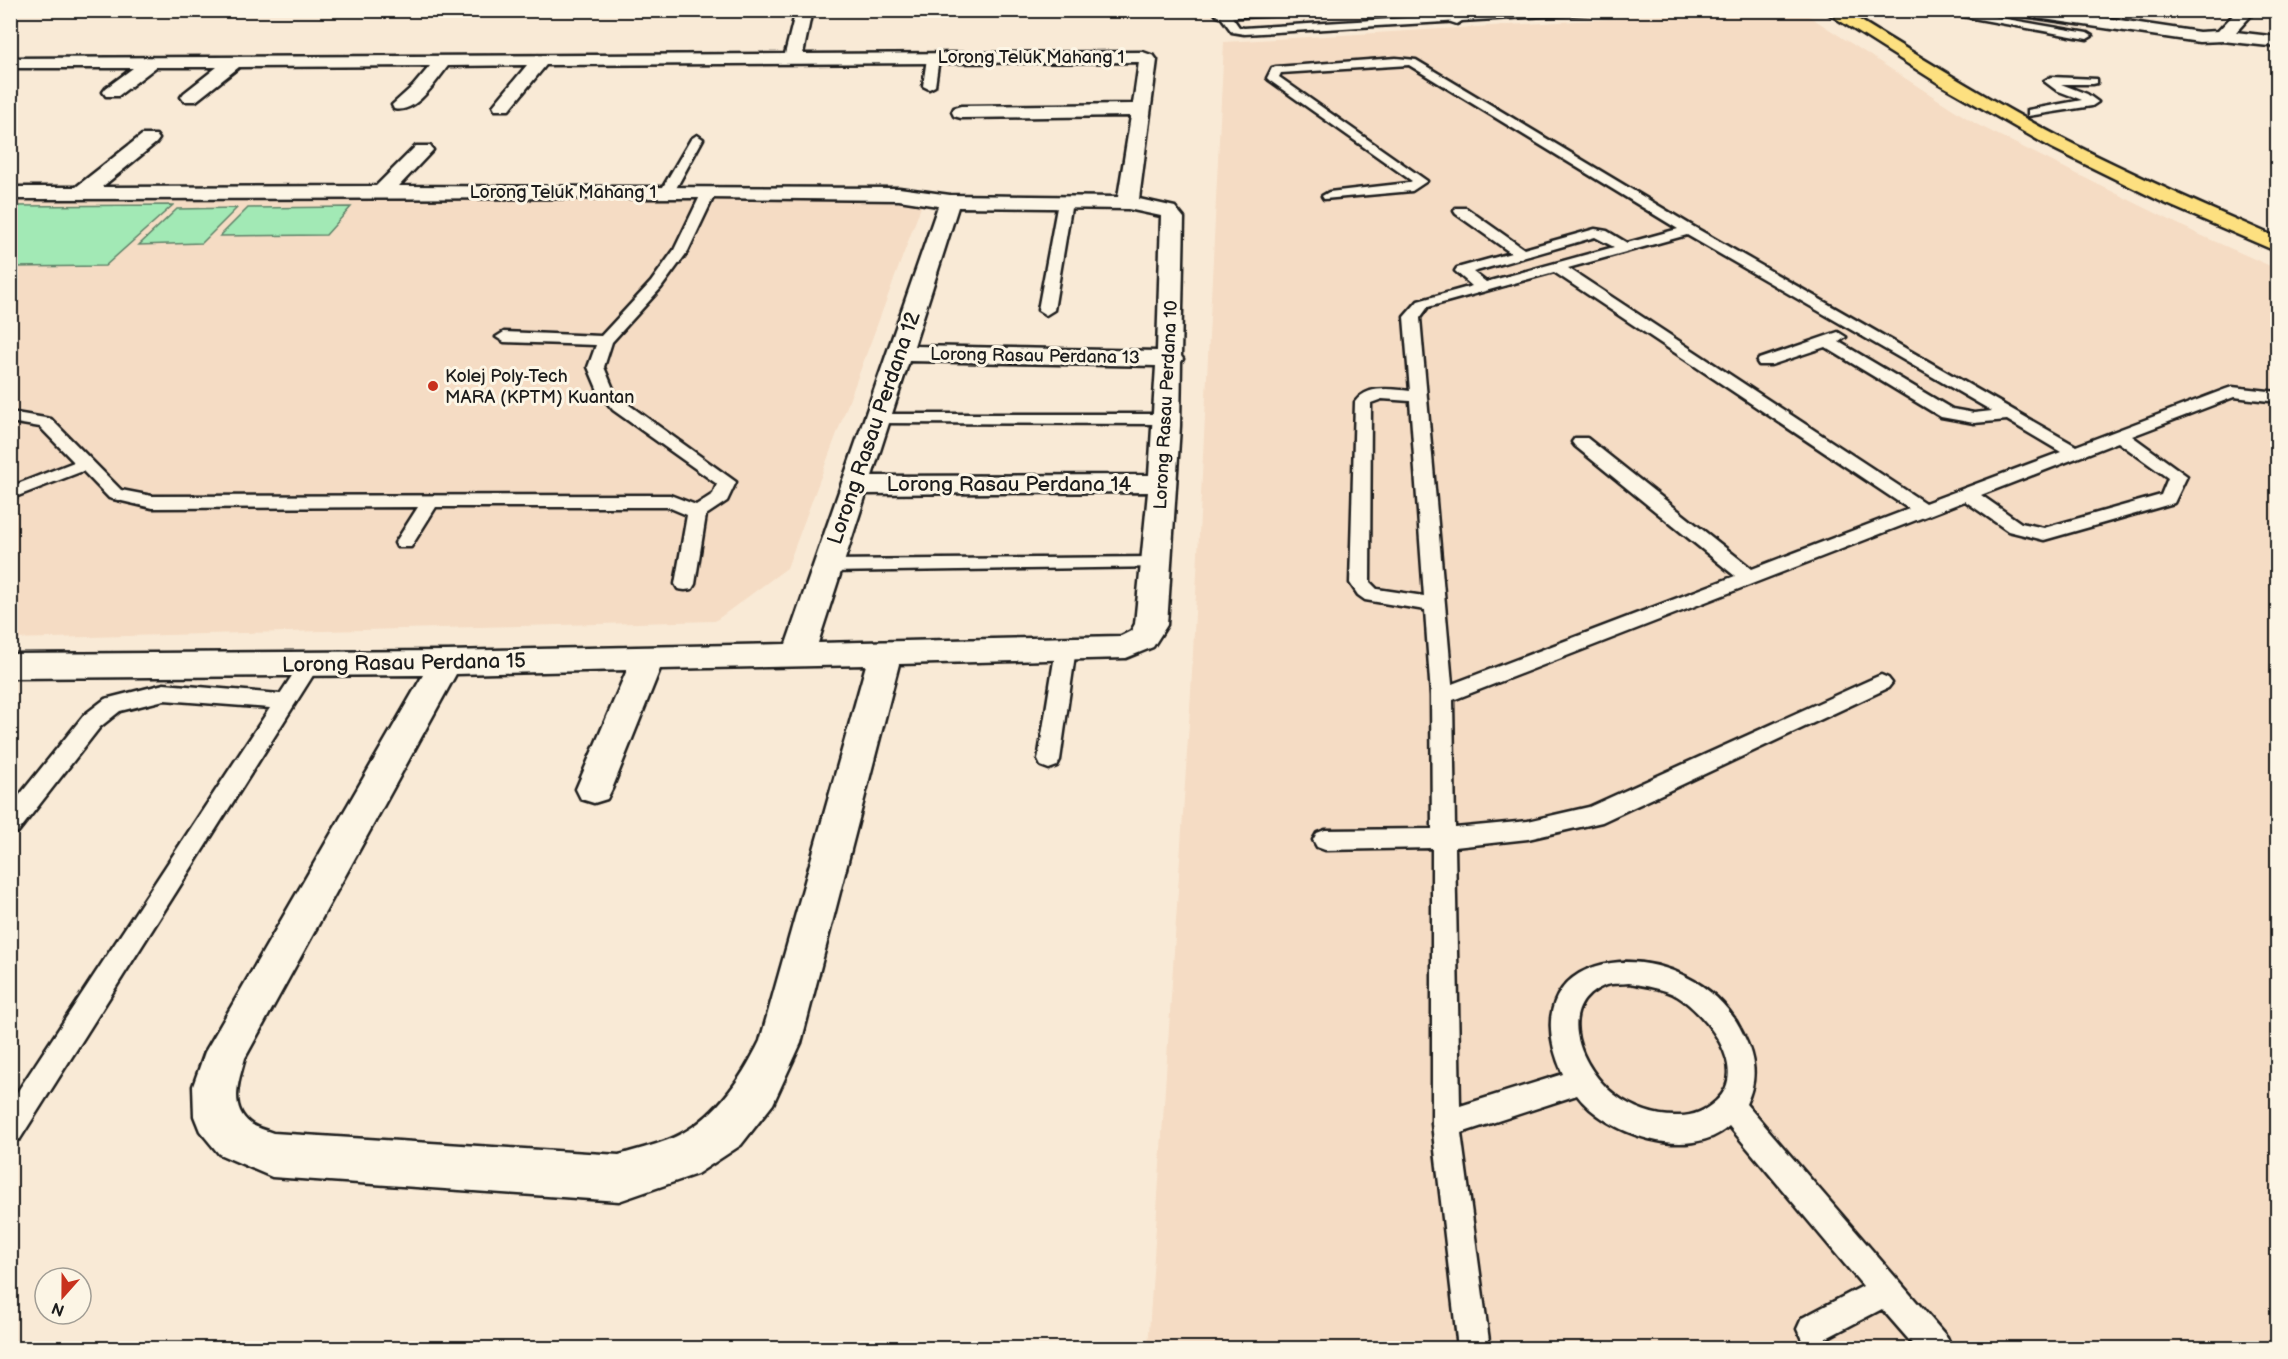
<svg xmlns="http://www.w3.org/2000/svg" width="2288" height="1359" viewBox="0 0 2288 1359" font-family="'Balsamiq Sans',sans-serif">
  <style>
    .built { fill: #f5dcc4 }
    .green { fill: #a2e9b5; stroke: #5f8268; stroke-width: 1.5 }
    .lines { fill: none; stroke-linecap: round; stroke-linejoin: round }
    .lane-casing { stroke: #1c1c1c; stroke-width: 5 }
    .street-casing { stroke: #1c1c1c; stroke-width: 5 }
    .highway-casing { stroke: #1c1c1c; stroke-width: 5 }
    .lane { fill: #fcf5e5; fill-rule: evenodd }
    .street { fill: #fcf5e5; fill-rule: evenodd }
    .highway { fill: #fde080; fill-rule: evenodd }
    .poi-dot { fill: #c8321e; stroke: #fcf5e5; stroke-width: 2 }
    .labels { text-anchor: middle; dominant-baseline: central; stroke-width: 6; stroke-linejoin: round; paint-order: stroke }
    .far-street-label { font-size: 18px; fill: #1c1c1c; stroke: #fcf5e5 }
    .far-poi-label { font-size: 18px; fill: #1c1c1c; stroke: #fcf5e5; text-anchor: start }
    .street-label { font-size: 21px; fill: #1c1c1c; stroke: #fcf5e5 }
  </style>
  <rect width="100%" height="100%" fill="#f9ead6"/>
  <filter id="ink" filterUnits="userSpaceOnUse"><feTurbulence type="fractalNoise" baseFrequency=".0167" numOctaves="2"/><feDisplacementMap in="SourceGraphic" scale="12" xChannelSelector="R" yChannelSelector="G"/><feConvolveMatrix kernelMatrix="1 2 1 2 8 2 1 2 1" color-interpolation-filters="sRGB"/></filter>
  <g filter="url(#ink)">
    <path class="built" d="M1744,11H1801L1976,124L2198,234L2277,269V1348H1148L1191,692L1224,42Z
      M762,195L922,204L787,568L715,621L11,639L10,196Z"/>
    <path class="green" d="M173,205L105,266L11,267V206Z
      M351,207L326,235L220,236L248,208Z
      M237,208L202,243L139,245L177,209Z"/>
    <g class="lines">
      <g class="lane-casing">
        <path id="lane" d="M1216,10H1227L1239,27L1244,28L1536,10H1601L1596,13L1244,34L1232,32Z
          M1929,10H1955L2087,33L2092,36L2087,39Z
          M933,55L939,58L935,86L929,89L923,86L927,58Z
          M1396,58L1416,60L1694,227L2076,446L2226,389L2232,387L2278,392V402L2234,397L2132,436L2187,476L2174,503L2044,540L2008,531L1965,501L1453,700L1455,828L1528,821L1589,807L1874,678L1881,675L1888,678L1892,683L1888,688L1602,822L1528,839L1455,847L1460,1106L1563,1074C1501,937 1694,928 1743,1034C1755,1058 1758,1079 1746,1104L1947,1337L1952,1348H1916L1882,1309L1813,1345L1802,1340L1797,1329L1802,1318L1863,1286L1729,1126C1689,1163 1606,1134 1577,1095L1461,1133L1490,1348H1458L1432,1124V848L1325,850L1317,847L1313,840L1317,833L1325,830L1432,829L1431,696L1425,610L1365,600L1358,595L1350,583L1355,402C1367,385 1391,389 1410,391L1404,317L1418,301L1472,286L1455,271L1457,268L1511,253L1456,214L1454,211L1456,208H1466L1524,249L1595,229L1607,231L1627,243L1678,229L1409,65L1281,73L1279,77L1427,181L1412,191L1324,199L1322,196L1329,192L1408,183L1412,181L1269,80L1267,78L1272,68L1276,67ZM1687,235L1992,411L1974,413L1952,409L1839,342L1846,337L1838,332L1759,359L1757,362L1759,365H1771L1825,347L1941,417L1974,423L2007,420L2061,452L1925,503L1568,268ZM1595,237L1614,247L1486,282L1473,272ZM1554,272L1909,509L1752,569L1587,438H1575L1572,442L1575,446L1735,576L1452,684L1420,318L1428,307ZM1382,399L1410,401L1424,596L1377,589L1370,582L1371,403ZM2118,442L2168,478L2161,495L2044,528L2021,523L1981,495ZM1629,983C1645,986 1663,988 1677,996C1706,1014 1751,1070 1716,1101C1705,1111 1694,1116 1679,1116C1657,1117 1633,1109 1615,1095C1582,1070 1552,1006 1606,985C1613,983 1622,984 1629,983Z
          M2051,77L2097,79V83L2093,84H2061L2087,94L2098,102L2092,106L2028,116V110L2082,100L2056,90L2044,81Z
          M697,135L703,139L674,192L672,195H662L660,192L691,139Z
          M709,188L716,192L688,251L661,288L612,342L604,367L614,391L625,402L736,482L727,501L706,515L695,584L692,589L685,590L678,589L675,584L687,515L668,507H436L411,547H397L395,543L418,507L152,508L109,498L83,471L10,499V487L74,462L40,427L10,422V412L51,419L121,490L152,496L670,495L696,505L713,494L717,484L613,410L599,393L588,367L596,345L504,342L496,337L504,332L601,336L651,282L674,250L702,192Z
          M1065,198L1072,202L1054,310L1046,315L1038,310L1058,202Z
          M877,414H1167L1175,419L1167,424L871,423L869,419Z
          M1156,557L1163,559L1166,563L1163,567L828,572L821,570L818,566L821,562L828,560Z
          M1066,641L1073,643L1076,648L1060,760L1057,766L1049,769L1041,766L1038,760L1056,648L1059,643Z
          M310,657L317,659L320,664L317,669L20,1139L10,1142V1103L270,708L164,700L120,711L100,727L18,832L10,834V807L84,715L105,699L164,684L280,694L303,659Z"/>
      </g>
      <g class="street-casing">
        <path id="street" d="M796,10H812L803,54L1143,52L1154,56L1157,60L1139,199L1175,207L1184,218L1181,356L1183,359L1181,362L1180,426L1167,625L1153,647L1126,658L899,664L801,1043L773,1104L741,1145L697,1174L619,1201L272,1177L219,1154L200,1131L194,1116L193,1086L205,1052L423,675L10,678V654L446,651L786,644L938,206L899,200L709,198L10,199V187H76L142,135H156L159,139L156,143L102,187L376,186L416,146H430L433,150L399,186L899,188L950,195L1118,197L1131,116L961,118L954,116L952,112L954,108L961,106L1133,104L1139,62L546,65L509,110H495L493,106L527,65L448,66C436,81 416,114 394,109L392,105L413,86L430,66L239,67L196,101H184L181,97L184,93L217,67H156L118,96H106L103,92L106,88L133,68H10V58L785,54ZM958,207L1128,209L1161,216L1157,351L914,346ZM909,361L1156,366L1149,475L872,476ZM1148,492L1135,624L1131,631L1121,636L818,643L866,494ZM866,665L760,1041C740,1082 712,1123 668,1140C652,1146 635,1150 619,1155L273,1133C266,1130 257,1128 251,1124C228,1107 239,1080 245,1058L456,674L627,670L576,789L581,799L594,803L607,799L612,789L660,669Z
          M1217,10H1292L1284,15L1223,18L1217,16L1215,13Z
          M1441,10H1458L1465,19L1457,24L1451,22Z
          M2009,10H2053L2199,32L2218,31L2238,10H2256L2236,32L2278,37V47L2223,41L2199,42L2017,15Z"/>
      </g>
      <g class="highway-casing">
        <path id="highway" d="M1823,10H1843C1917,55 1990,101 2067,141C2136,176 2207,207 2278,238V252L2160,201L2052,148L1938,83Z"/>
      </g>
      <use href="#lane" class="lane"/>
      <use href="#street" class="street"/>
      <use href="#highway" class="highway"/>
    </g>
  </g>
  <circle class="poi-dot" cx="433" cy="386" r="6"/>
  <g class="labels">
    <g class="far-street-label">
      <text x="1031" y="57">Lorong Teluk Mahang 1</text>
      <text x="563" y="192">Lorong Teluk Mahang 1</text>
      <text transform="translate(1035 356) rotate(1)">Lorong Rasau Perdana 13</text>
      <text transform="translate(1166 405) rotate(-87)">Lorong Rasau Perdana 10</text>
    </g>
    <g class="far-poi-label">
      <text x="445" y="376">Kolej Poly-Tech<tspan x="445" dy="21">MARA (KPTM) Kuantan</tspan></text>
    </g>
    <g class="street-label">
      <text transform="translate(874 428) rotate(-71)">Lorong Rasau Perdana 12</text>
      <text x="1009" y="484">Lorong Rasau Perdana 14</text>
      <text transform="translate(404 663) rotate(-1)">Lorong Rasau Perdana 15</text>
    </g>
  </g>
  <rect width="2288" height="1359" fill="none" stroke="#fcf5e5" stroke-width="36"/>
  <rect x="18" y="18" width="2252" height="1323" fill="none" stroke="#1c1c1c" stroke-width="2" filter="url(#ink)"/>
  <g transform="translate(63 1296) rotate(201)"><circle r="28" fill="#fcf5e5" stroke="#a29e95" stroke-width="1.5"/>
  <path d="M0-4.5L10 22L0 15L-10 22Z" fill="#c8321e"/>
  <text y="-9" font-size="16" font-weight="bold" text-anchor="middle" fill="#1c1c1c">N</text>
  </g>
</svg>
